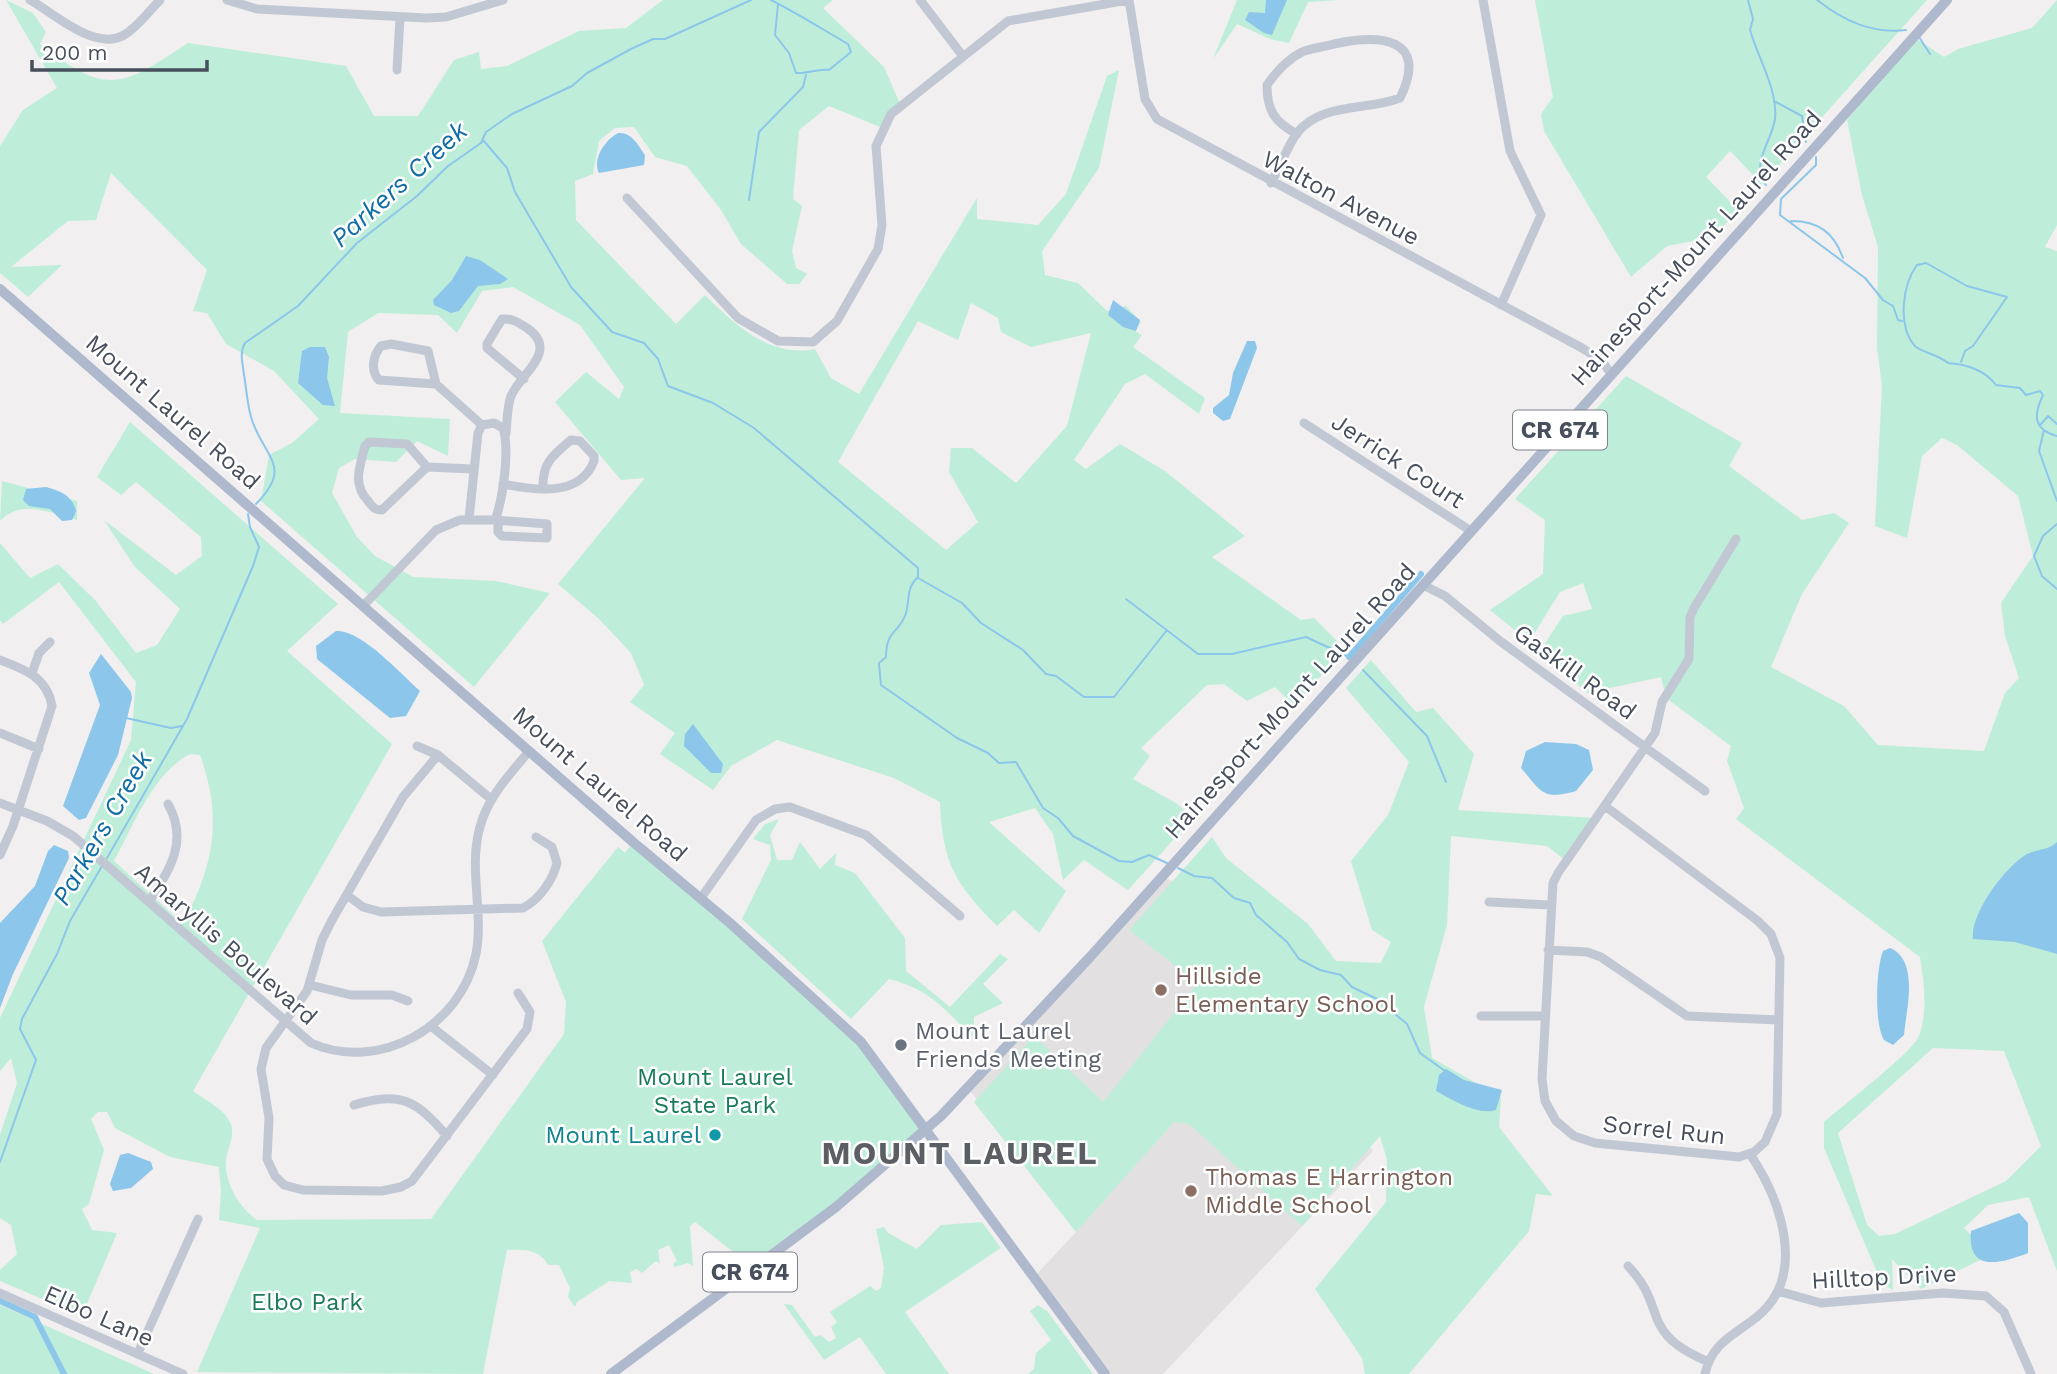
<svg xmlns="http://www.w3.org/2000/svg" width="2057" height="1374" viewBox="0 0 2057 1374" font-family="'Work Sans',sans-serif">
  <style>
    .education { fill: #e2e0e1 }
    .green { fill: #beeed9; fill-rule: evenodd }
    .water { fill: #8cc6ea }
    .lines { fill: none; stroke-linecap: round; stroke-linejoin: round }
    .stream { stroke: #8cc6ea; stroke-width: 2 }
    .canal { stroke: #8cc6ea; stroke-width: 6 }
    .minor { stroke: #c2c8d3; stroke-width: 9 }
    .major { stroke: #afb9cd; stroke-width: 10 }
    .education-dot { fill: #8d6e63; stroke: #fff; stroke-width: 2.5 }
    .worship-dot { fill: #6b7280; stroke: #fff; stroke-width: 2.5 }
    .culture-dot { fill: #0f9aa8; stroke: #fff; stroke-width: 2.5 }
    .labels { text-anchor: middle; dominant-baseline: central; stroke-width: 5; stroke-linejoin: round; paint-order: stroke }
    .shield { fill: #fff; stroke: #7e838d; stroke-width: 2 }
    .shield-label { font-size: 23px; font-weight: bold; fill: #474e5c }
    .street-label { font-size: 24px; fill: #474e5c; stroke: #fff }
    .education-label { font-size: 24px; fill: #785e54; stroke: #fff; text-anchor: start }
    .worship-label { font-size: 24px; fill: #5b616d; stroke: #fff; text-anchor: start }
    .park-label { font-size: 24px; fill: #197b5b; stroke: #fff }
    .culture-label { font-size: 24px; fill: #0d838f; stroke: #fff; text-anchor: end }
    .water-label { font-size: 26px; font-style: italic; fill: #106ca6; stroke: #fff }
    .district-label { font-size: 32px; font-weight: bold; letter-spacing: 2px; fill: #5b5e63; stroke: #fff }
  </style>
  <rect width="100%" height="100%" fill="#f1efef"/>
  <path class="education" d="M1162,876L1210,899L1272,1016L1373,1151L1163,1374H1105L1035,1276L1077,1231L968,1088Z"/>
  <path class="green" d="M6,0L33,13L46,32L40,44C108,97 121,87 188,43L346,66L374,116H418L454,60L479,52L481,69L507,66L579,31L626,28L663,0H833L823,8L884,67L901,106L880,127L829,106L799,130L793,199L802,206L792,251L796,268L807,274L799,284H787L741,244L721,210L687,166L655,157L634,127L615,128L599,141L593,174L575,181L576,220L676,324L705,295C735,325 770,358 815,349L831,378L859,394L977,198V219L1038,225L1066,194L1107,76L1119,70L1099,168L1042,251L1045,275L1078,283L1107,311L1126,306L1141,322L1135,331L1142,335L1133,347L1205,398L1199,414L1145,374L1125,384L1074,460L1086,469L1120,444L1165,471L1245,536L1212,557L1301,620L1314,618L1345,649L1282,719L1288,700L1275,687L1247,701L1224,684L1207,685L1141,748L1150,756L1133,779L1176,803L1193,818L1128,890L1084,860L1063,880L1053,834L1035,808L989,822L1066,891L1039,933L1014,910L997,926C955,884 942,862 940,802L894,778L777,740L731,766L713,790L660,754L675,733L630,702L644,685L631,653L599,619L558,584L645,478L621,480L555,402L586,372L619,399L624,387L580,325L513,287L482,291L457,333L438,315L378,313L348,332L340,413L450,419L448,456L417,441L396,462L355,459L339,468L332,493L357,537L375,556L413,577L496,581L550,593L474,687L261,501L269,455L292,443L319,419L274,371L226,344L207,313L193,311L207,270L111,173L96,220L68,221L11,267L62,265L28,297L0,273V146L23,110L57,88ZM971,303L998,318L1001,332L1031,347L1091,333L1067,426L1016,483L972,448H951L949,472L978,522L946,550L838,462L918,321L958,340Z
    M1237,0H1339L1308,2L1289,43L1270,39L1237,24L1213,59Z
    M1535,0H1927L1753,194L1752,174L1730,151L1706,177L1738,210L1714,237L1667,246L1631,277L1544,131L1541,114L1553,97Z
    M2057,0V225L2045,247L2057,251V1271L2029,1197L1988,1205L1964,1228L1970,1234L2021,1214L2027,1254L1980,1260L1921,1289L1892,1259L1893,1290L1882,1284L1824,1148V1122C1840,1108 1913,1052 1919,1036C1928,1011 1924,982 1920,957L1736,819L1744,808L1727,761L1731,746L1666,698L1661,677L1587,693L1540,651L1563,616L1592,609L1583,583L1560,592L1529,642L1490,610L1543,574L1545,520L1515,499L1626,376L1742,443L1729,466L1802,520L1834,513L1849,523L1802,594L1771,667L1844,706L1878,745L1984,751L2005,693L2019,678L2005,636L2001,603L2033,556L2018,496L1957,445L1942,438L1922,456L1907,538L1875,526L1882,386L1877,348L1878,247L1862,195L1847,120L1915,38L1944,57L1958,49L2032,28ZM1933,1048L2004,1051L2041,1146L2006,1181L1895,1234L1879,1236L1867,1225L1838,1133Z
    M130,422L338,604L287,651L392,744L193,1091C205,1100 223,1108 230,1122C235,1132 230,1144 227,1154C221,1177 238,1207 257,1220L431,1219L564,1034L566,1002L542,941L618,847L625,853L633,842L856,1037L928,1130L755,1269L695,1222L690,1226L693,1266L688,1263L674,1267L673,1264L677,1261L669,1245L658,1250L660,1264L656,1261L642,1273L637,1269L630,1272L632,1283L609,1281L577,1302L575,1307L568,1297L570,1288L559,1265H548C540,1249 524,1249 507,1250L483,1374L197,1372L260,1228L219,1220L221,1192L219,1167L170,1157L115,1128L107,1112H98L91,1119L104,1150L89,1204L82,1209L92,1230L117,1233L82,1316L0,1281V1270L17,1254L11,1225L0,1218V1135L17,1083L11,1058L0,1071V1018L131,740L136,682L59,582L3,624L0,620V543L30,578L58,564L95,600L136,653L157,645L180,609L134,566L104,520L176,575L202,556L201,537L136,482L121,495L97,477ZM190,754L200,755C223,819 214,864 183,924L114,861C134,825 152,774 190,754Z
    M2,481L77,501V520C51,513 21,498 0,521Z
    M1371,660L1416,712L1433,708L1474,754L1458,810L1596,818L1565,860L1547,846L1451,836L1447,925L1424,1007L1432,1058L1501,1097L1499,1127L1553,1196L1536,1194L1529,1231L1409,1374H1365L1362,1358L1315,1289L1386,1202L1387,1160L1380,1136L1302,1226L1189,1124L1174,1122L1076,1232L974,1102L1034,1036L1103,1102L1198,983L1129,930L1212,837L1226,858L1308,924L1336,961L1381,963L1391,942L1372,930L1351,861L1388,815L1409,762L1346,688Z
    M779,819L770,835L777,860H792L800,842L820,869L836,853L835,865L855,873L905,938L906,971L950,1007L1000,954L1008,959L983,984L1003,1003L974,1017V1039C945,1009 931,990 889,979L851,1019L742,919L771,860L770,845L753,839L765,824Z
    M982,1222L1001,1248L905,1312L949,1374H886L860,1337L824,1360L784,1304L792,1305L815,1337L821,1335L829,1342L836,1338L831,1327L837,1322L830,1312L870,1286L876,1291L881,1288L884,1268L876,1229L884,1227L888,1233L917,1249L941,1225Z
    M0,1305L154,1374H0Z
    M1038,1305L1048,1312L1093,1374H1028L1034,1369L1036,1353L1051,1340L1030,1311Z"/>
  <path class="water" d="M1266,0H1287L1272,35L1264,33L1245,20L1249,12L1265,13Z
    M618,133C632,132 638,145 645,155L644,165L599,173C592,159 605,140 618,133Z
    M466,256L480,260L508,279L500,284L478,286L459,311L451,313L434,305L433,300L452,280Z
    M1113,300L1140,320L1136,331L1123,327L1108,315Z
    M1247,341H1255L1257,348L1230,419L1223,421L1213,413V408L1229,395L1233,373Z
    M310,347H325L329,357L327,378L335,406L323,405L298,383L302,351Z
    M46,487C60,491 72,495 76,511L72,520L62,521L50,509L29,506L23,500L26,489Z
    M336,631C361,629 402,675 420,691L406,716L390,718L317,659L316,646Z
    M101,654L131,692L132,698L118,755L86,818L79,820L63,806L100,705L89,673Z
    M693,724L723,764L721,773H711L684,746L685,734Z
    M1545,742L1576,744L1589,750L1593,770L1576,791C1541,801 1541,790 1521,768L1526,751Z
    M2057,842V954L2015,942L1973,939C1970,913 2006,866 2027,854C2038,849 2049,850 2057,842Z
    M54,845L68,851L69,858L13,974L0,1008V923L35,886L48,851Z
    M1890,948C1920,961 1906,1010 1904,1035L1893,1045L1884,1040C1874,1024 1876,968 1883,951Z
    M1446,1069L1464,1080L1502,1090L1496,1110C1478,1116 1451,1099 1436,1091L1439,1075Z
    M128,1153L151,1162L153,1169L131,1188L113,1191L110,1184L120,1155Z
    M2019,1213L2028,1223V1253C2002,1263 1967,1274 1971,1231Z"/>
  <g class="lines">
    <path class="stream" d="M771,0C797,13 822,29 848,44L851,52L829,70C819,68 808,74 796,73L789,53L775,35L778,4
      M1748,0L1753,19L1750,30C1758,58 1778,90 1775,119C1772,141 1750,164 1766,185
      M1817,0C1844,21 1872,34 1906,30
      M1919,37L1930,54
      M1776,102L1802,116L1806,142
      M483,140L507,168L515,192L571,287L612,332L644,343L658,359L668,386L713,403L754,428L918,568V577C906,588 910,599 906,613C900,633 886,629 886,657L879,663L881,685L957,738L988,753L999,763L1016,762L1043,808L1058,818L1073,836L1119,861L1132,862L1149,855L1167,863
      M1816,157V165L1781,199L1780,215L1865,278L1883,300L1893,306L1898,320L1902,321
      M749,200L759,132L803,87L806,75
      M1791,221C1819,221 1834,233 1843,258
      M1961,362L1965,351L1973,346L2007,297L1967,286L1926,263L1917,265C1903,284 1897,324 1914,345C1919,352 1938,354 1948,363C1965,364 1985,370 1996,385L2020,388L2026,395L2040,391L2043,395C2034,414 2032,429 2057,436
      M2041,424L2048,416L2057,424
      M2044,430L2039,451L2057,501
      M256,504C292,467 267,460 253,423C247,408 247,391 244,375C243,364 239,353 245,343L298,306L357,243L417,196L448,166L481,143L486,132L512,114L572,86L587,73L631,49L653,39H665L751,0
      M2057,524L2043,536L2034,556L2042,576L2057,589
      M918,578L962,603L981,623L1023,650L1046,674L1056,676L1084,697H1114L1167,630
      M1126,599L1198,654H1232L1306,637L1349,657
      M1363,670L1427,736L1446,782
      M126,718L171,728L182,726
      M107,858L187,719L253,566L259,547L250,527L248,514
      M1178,868L1194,876L1212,878L1234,898L1250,903L1256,915L1287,942L1299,959L1320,970L1341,975L1352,987L1377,999L1407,1024L1420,1053L1445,1071
      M0,1162L36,1060L20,1029L22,1019L57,954L70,921L102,866"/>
    <path class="canal" d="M1349,657L1421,574
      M0,1301L35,1317L64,1374"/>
    <path class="minor" d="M30,0C54,13 95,52 124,35C138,27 149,11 160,0
      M227,0L257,9L426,18L446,17L503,0
      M920,0L962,55
      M1129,0L1145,99L1157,119L1582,348L1602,361L1611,374
      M1483,0L1510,151L1541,215L1501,305
      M397,70L400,17
      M1271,183C1279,169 1288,145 1297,133C1321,102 1367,111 1400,98C1430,37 1379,34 1334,44C1324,47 1311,48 1302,52C1288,59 1276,72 1267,85C1267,110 1274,122 1297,134
      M627,198L738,318L778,341L813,342L837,321L878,249L882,225L876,146L891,114L1008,21L1128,0
      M391,344L428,351L436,384L379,380C370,371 373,355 381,346Z
      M436,384L482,425
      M1304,423L1471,531
      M506,434C507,422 507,407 511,396C521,373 560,351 527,328C519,323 512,318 502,319L487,344V348L524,379
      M427,467L382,510C374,510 373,507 368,501C352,484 360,466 365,446L369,442L407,444L427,467L473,469
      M503,484C533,490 580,498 594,461V456L580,441L571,440C552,456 542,463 543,489
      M495,520L547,524V538L502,536L498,532V521
      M1423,585L1445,596L1500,641L1705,791
      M363,606L436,530L460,520H495C503,499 510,449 503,428L494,423L482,425L478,433L469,519
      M0,660C24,669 47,677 52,706L13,826L0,855
      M32,673L39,653L50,642
      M0,733L39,749
      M417,746L438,755L491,799
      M438,755L403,797L332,920L322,940L307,991L266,1048L261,1069L269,1118L267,1159L275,1176L284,1185L303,1190L382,1191L401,1187L412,1181L527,1029L530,1012L518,993
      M0,803L47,821L73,836L311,1043C379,1073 461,1027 476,954C484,913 468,868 480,827C488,796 510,775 529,751
      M1605,806L1758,921L1771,934L1780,958L1777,1114L1765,1142L1754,1152L1739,1157L1595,1143L1574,1136L1556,1121L1545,1101L1542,1079L1553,883L1558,873L1655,733L1662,702L1689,659L1690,617L1694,608L1736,539
      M347,895L363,907L381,912L523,908C539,900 553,880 557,863L552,847L536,837
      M701,898L756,820L775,809L790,807L866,835L960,916
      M149,902C170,869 189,841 168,804
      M1489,902L1550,905
      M1548,950L1587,952L1601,957L1687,1016L1779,1020
      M310,985L351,995H392L408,1001
      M1481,1016H1544
      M432,1027L493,1075
      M354,1105C400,1090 417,1101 447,1136
      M1628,1266C1669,1309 1638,1333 1709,1362
      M1778,1291L1821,1303L1943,1293L1986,1296L2004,1312L2031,1374
      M0,1293L183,1374
      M138,1353L198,1219
      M1705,1374C1712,1342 1735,1335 1758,1316C1808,1274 1780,1199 1750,1154"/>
    <path class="major" d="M0,289L633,842L730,923L861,1042L1105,1374
      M611,1374L836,1207L941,1116L1091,956L1947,0"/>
  </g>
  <g class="education-dot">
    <circle cx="1161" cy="990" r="7"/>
    <circle cx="1191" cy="1191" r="7"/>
  </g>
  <circle class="worship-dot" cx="901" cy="1045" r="7"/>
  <circle class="culture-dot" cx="715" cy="1135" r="7"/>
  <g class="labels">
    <g class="shield">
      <rect x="1513" y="410.5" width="94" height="39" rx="5"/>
      <rect x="703" y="1252.5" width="94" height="39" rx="5"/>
    </g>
    <g class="shield-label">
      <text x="1560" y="430">CR 674</text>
      <text x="750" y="1272">CR 674</text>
    </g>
    <g class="street-label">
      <text transform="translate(1341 198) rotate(28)">Walton Avenue</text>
      <text transform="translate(1696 248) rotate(-48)">Hainesport-Mount Laurel Road</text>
      <text transform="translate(173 412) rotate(41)">Mount Laurel Road</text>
      <text transform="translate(1398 461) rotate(33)">Jerrick Court</text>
      <text transform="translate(1575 672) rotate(36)">Gaskill Road</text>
      <text transform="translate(1290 701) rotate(-48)">Hainesport-Mount Laurel Road</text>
      <text transform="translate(600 784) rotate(41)">Mount Laurel Road</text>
      <text transform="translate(226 944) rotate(41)">Amaryllis Boulevard</text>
      <text transform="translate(1664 1130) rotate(6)">Sorrel Run</text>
      <text transform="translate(1884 1277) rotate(-3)">Hilltop Drive</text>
      <text transform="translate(99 1316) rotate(24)">Elbo Lane</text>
    </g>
    <g class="education-label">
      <text x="1175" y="976">Hillside<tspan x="1175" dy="28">Elementary School</tspan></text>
      <text x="1205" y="1177">Thomas E Harrington<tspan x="1205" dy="28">Middle School</tspan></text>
    </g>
    <g class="worship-label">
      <text x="915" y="1031">Mount Laurel<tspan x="915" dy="28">Friends Meeting</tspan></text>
    </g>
    <g class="park-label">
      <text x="715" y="1077">Mount Laurel<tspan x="715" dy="28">State Park</tspan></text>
      <text x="307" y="1302">Elbo Park</text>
    </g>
    <g class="culture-label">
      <text x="701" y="1135">Mount Laurel</text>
    </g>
    <g class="water-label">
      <text transform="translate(399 184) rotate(-42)">Parkers Creek</text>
      <text transform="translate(102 828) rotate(-60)">Parkers Creek</text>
    </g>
    <g class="district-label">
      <text x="960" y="1153">MOUNT LAUREL</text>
    </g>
  </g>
  <path d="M32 60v10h175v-10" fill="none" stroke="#474e5c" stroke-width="3.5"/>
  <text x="42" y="60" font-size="21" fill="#474e5c" stroke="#ffffff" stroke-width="5" paint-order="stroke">200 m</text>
</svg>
